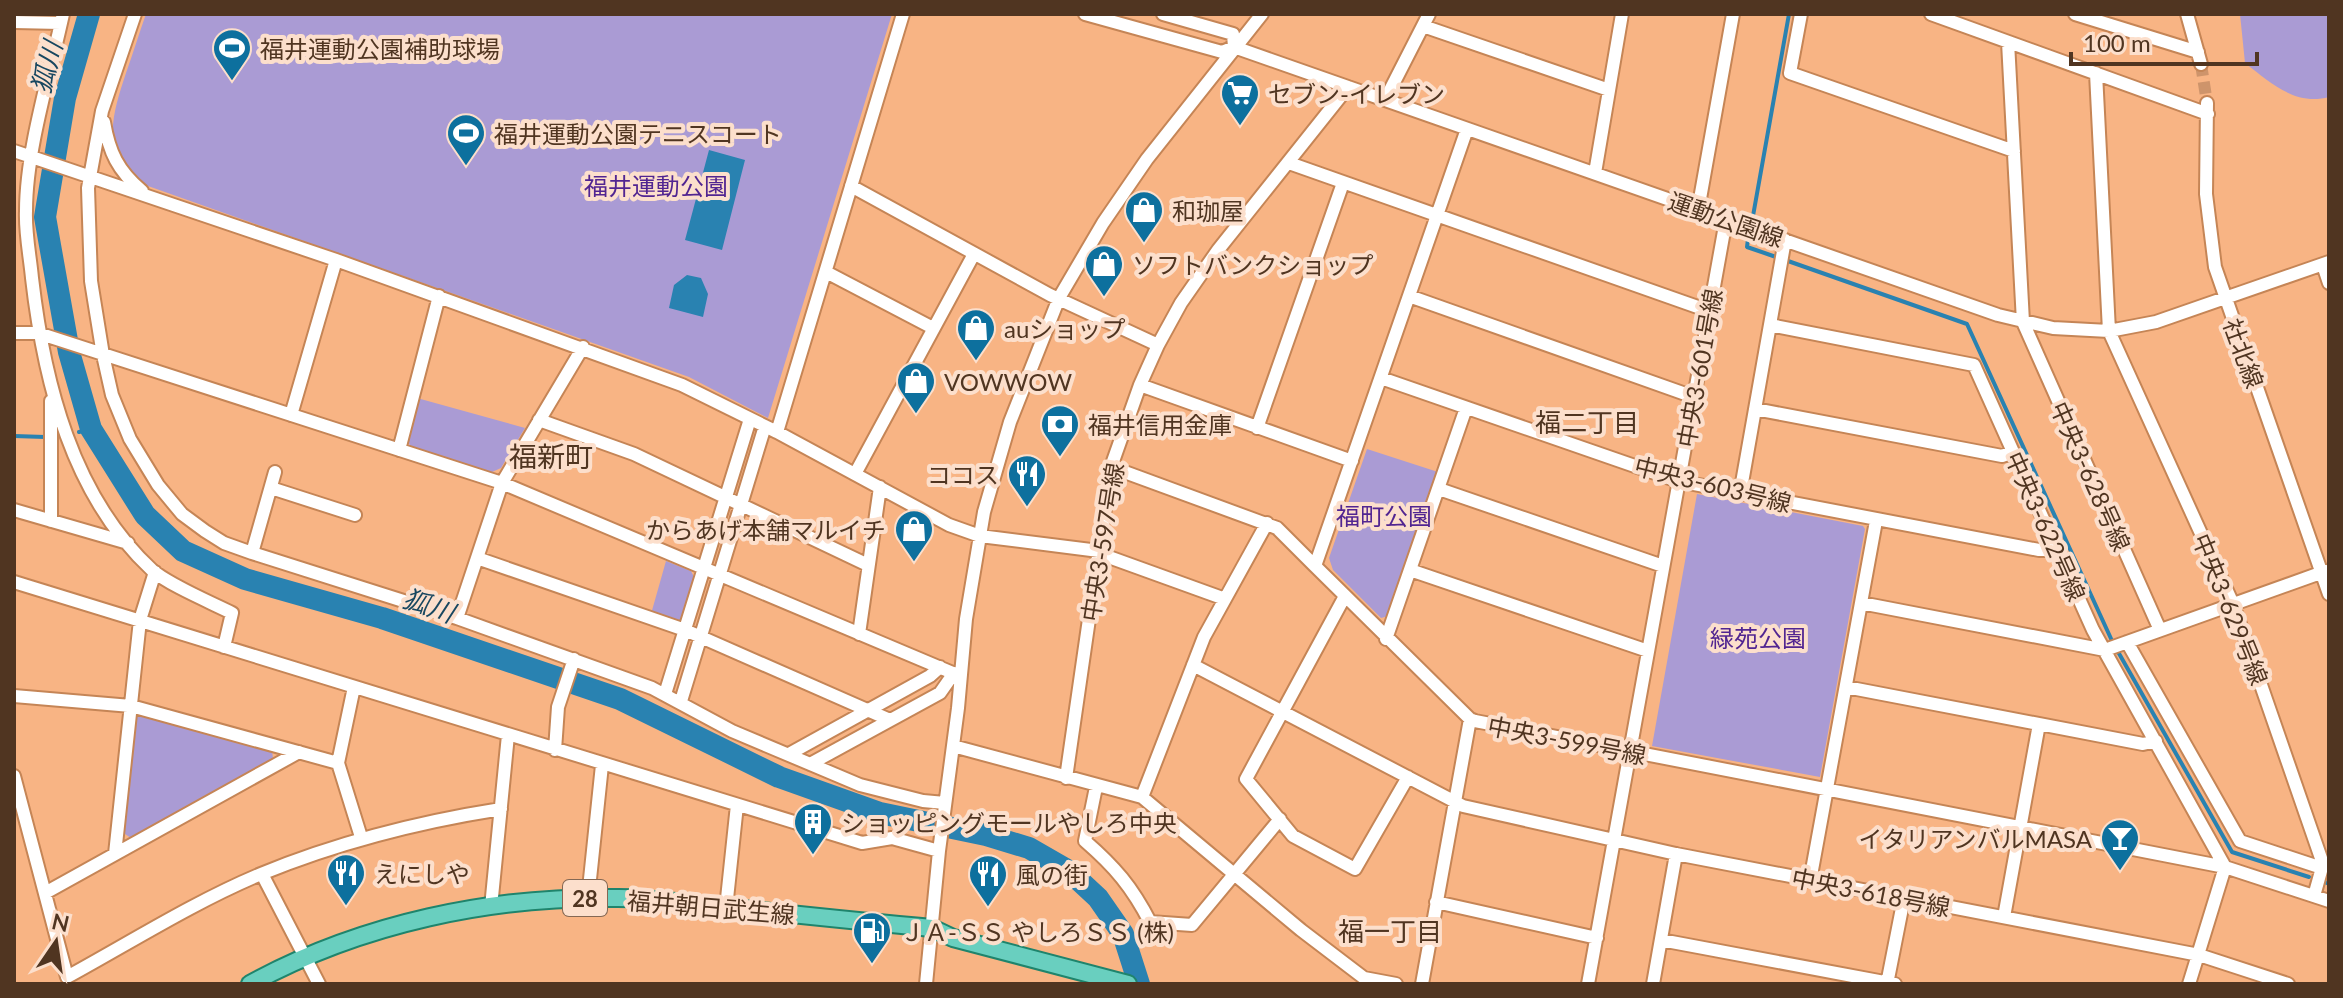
<svg xmlns="http://www.w3.org/2000/svg" width="2343" height="998" viewBox="0 0 2343 998" font-family="Lato,'Noto Sans JP',sans-serif">
  <style>
    .green { fill: #aa9bd4 }
    .water { fill: #2982b1 }
    .lines { fill: none; stroke-linecap: round; stroke-linejoin: round }
    .stream { stroke: #2982b1; stroke-width: 4 }
    .river { stroke: #2982b1; stroke-width: 22 }
    .minor-tunnel { stroke: #ce946b; stroke-width: 12; stroke-dasharray: 12 6; stroke-linecap: butt }
    .minor-casing { stroke: #c58556; stroke-width: 16 }
    .major-casing { stroke: #1f846c; stroke-width: 20 }
    .minor { stroke: #fff; stroke-width: 12 }
    .major { stroke: #69cfbf; stroke-width: 16 }
    .labels { text-anchor: middle; dominant-baseline: central; stroke-width: 8; stroke-linejoin: round; paint-order: stroke }
    .shield { fill: #fcdfcc; stroke: #846854; stroke-width: 2 }
    .shield-label { font-size: 22px; font-weight: bold; fill: #503521 }
    .poi-label { font-size: 24px; fill: #503521; stroke: #fcdfcc; text-anchor: start }
    .park-label { font-size: 24px; fill: #512591; stroke: #fcdfcc }
    .street-label { font-size: 24px; fill: #503521; stroke: #fcdfcc }
    .water-label { font-size: 26px; font-style: italic; fill: #184760; stroke: #fcdfcc }
    .neighbourhood-label { font-size: 26px; fill: #503521; stroke: #fcdfcc }
    .quarter-label { font-size: 28px; fill: #503521; stroke: #fcdfcc }
  </style>
  <rect width="100%" height="100%" fill="#f8b484"/>
  <path class="green" d="M146,14H892L768,418L689,377L148,186C99,157 111,118 126,73C133,53 139,34 146,14Z
    M2240,14H2329V97C2295,106 2271,83 2245,63Z
    M417,398L525,428L501,468L492,472L410,446L407,438Z
    M1367,449L1438,472L1388,616L1381,618L1333,570L1329,558Z
    M1697,494L1863,526L1865,529L1820,777L1652,746Z
    M666,561L691,571L695,579L683,619L676,622L651,614Z
    M141,715L272,750L273,759L131,838L122,832L134,718Z"/>
  <path class="water" d="M709,150L745,160L722,250L685,240Z
    M687,275L701,278L708,294L703,317L669,308L674,285Z"/>
  <g class="lines">
    <path class="stream" d="M1753,216L1789,14
      M1748,239L1747,247L1776,257
      M1788,261L1967,324L2113,643
      M79,432L91,429
      M14,436L45,437
      M2117,650L2232,852L2309,877
      M2325,882L2329,884"/>
    <path class="river" d="M89,14L65,98L45,217L69,352L91,429L145,515L183,551L245,579L382,618L620,699L779,777L880,813L986,835L1029,848L1069,871L1098,898L1123,934L1139,984"/>
    <path class="minor-tunnel" d="M2201,64L2207,103"/>
    <g class="minor-casing">
      <path id="minor" d="M63,14C50,74 26,150 26,211C25,233 30,256 32,278C44,382 72,496 152,570C169,585 210,602 232,613L224,647
        M135,14L102,111L88,188L91,281L103,355L112,395L130,439L158,485L182,514L205,531L224,543L252,553L457,618L652,688L732,731L860,785L923,801L945,803
        M1085,14L1222,52L1234,47
        M1163,14L1233,34L1234,47
        M1801,14L1790,73L2014,151
        M1931,14L2208,114
        M2075,14L2198,52
        M2187,14L2201,64
        M14,22L61,23
        M1423,26L1609,90
        M2008,42L2023,322L2160,630
        M1234,47L1998,315L2053,328L2109,331L2156,322L2329,262
        M2096,73L2109,331L2233,604L2323,864L2314,896
        M1385,100L1429,14
        M2207,103L2206,194L2215,267L2329,594
        M104,122C109,152 118,171 142,191
        M1467,129L1315,566L1470,719L1475,721L2225,867L2329,901
        M14,151L336,260L682,385L777,432L949,525L980,536L1099,551L1106,556L1225,599
        M1289,163L1709,311
        M1595,173L1622,14
        M851,186L1050,295L1158,345
        M1698,210L1733,14
        M2323,265L2329,283
        M826,272L933,328
        M1409,296L1694,397
        M1770,325L1974,365L2093,630L2225,867L2189,984
        M14,333H38L502,483L960,676
        M1381,378L1678,481L2039,550H2056
        M1140,385L1352,461
        M1755,409L2002,456L2013,452
        M291,415L336,260
        M539,420L634,454L868,565
        M1257,428L1343,183
        M777,432L903,14
        M399,450L439,296
        M1111,467L1277,528L1315,566
        M855,474L974,254
        M271,488L355,515
        M1439,489L1663,566
        M1740,494L1785,240
        M14,510L128,543
        M51,521V401
        M252,553L275,472
        M477,558L685,630L890,720
        M1410,570L1648,651
        M14,582L862,843L892,838L939,851
        M1345,596L1246,779L1293,836L1355,869L1408,777
        M1861,603L2105,650L2326,571
        M457,618L502,483L583,347
        M859,634L880,487
        M1386,639L1466,408
        M2127,642L2240,841L2322,868
        M1193,665L1463,806L1676,854L2199,955L2288,984
        M354,687L338,763L361,837
        M1846,687L2143,744L2156,741
        M665,694L750,419
        M14,696L131,706L338,763
        M681,701L765,426
        M953,746L1142,797L1301,930L1364,978L1396,984
        M555,750L558,707L574,659
        M789,754L930,676L940,667
        M810,764L940,693L954,673
        M14,776L67,977C131,942 194,902 261,874C339,842 418,822 501,809
        M1066,778L1111,467L1140,385L1158,345L1181,303L1218,250L1348,87
        M1096,787L1085,841C1115,867 1132,887 1150,922L1192,925L1280,819
        M1142,797L1204,637L1267,523
        M115,854L140,620L155,572
        M262,874L319,984
        M1810,881L1876,521
        M45,893L299,752
        M588,898L602,765
        M1436,902L1597,938
        M491,907L508,735
        M726,908L737,805
        M2004,917L2039,724
        M1661,940L1895,984
        M926,984L939,851L958,708L966,619L984,512L1010,422L1059,298L1103,223L1147,159L1262,14
        M1422,984L1470,719
        M1588,984L1726,220
        M1653,984L1676,854
        M1887,984L1904,898"/>
    </g>
    <g class="major-casing">
      <path id="major" d="M250,984C362,923 492,896 618,898C656,898 695,905 733,908C799,915 865,922 932,928L953,938L1128,984"/>
    </g>
    <use href="#minor" class="minor"/>
    <use href="#major" class="major"/>
  </g>
  <defs>
    <g id="stadium-pin" transform="scale(2)"><path d="M0 17L-7.5 6A9.5 9.5 0 1 1 7.5 6Z" fill="#0d709e" stroke="#fcdfcc"/><path d="M0-5a6.5 5 0 1 0 0 10a6.5 5 0 1 0 0-10ZM-3.5-1.8h7v3.6h-7Z" fill="#fff"/></g>
    <g id="supermarket-pin" transform="scale(2)"><path d="M0 17L-7.5 6A9.5 9.5 0 1 1 7.5 6Z" fill="#0d709e" stroke="#fcdfcc"/><path d="M-6-5.5h2.5l.6 2H6L4.5 2H-2.5L-4.4-4H-6ZM-1.5 3.2a1.3 1.3 0 1 0 .1 0ZM3 3.2a1.3 1.3 0 1 0 .1 0Z" fill="#fff"/></g>
    <g id="shop-pin" transform="scale(2)"><path d="M0 17L-7.5 6A9.5 9.5 0 1 1 7.5 6Z" fill="#0d709e" stroke="#fcdfcc"/><path d="M-5-2.5h2.3a2.7 3.5 0 0 1 5.4 0H5L5.5 6h-11ZM-1.5-2.5h3a1.5 2.3 0 0 0-3 0Z" fill="#fff"/></g>
    <g id="bank-pin" transform="scale(2)"><path d="M0 17L-7.5 6A9.5 9.5 0 1 1 7.5 6Z" fill="#0d709e" stroke="#fcdfcc"/><path d="M-6-4H6V4H-6ZM0-2.3a2.3 2.3 0 1 0 0 4.6a2.3 2.3 0 1 0 0-4.6Z" fill="#fff"/></g>
    <g id="restaurant-pin" transform="scale(2)"><path d="M0 17L-7.5 6A9.5 9.5 0 1 1 7.5 6Z" fill="#0d709e" stroke="#fcdfcc"/><path d="M-5-6h1v4h1v-4h1v4h1v-4h1v5L-1.5 .5V6h-2V.5L-5-1ZM5-6V6H3V1.5H1.5Q1.5-4 5-6Z" fill="#fff"/></g>
    <g id="building-pin" transform="scale(2)"><path d="M0 17L-7.5 6A9.5 9.5 0 1 1 7.5 6Z" fill="#0d709e" stroke="#fcdfcc"/><path d="M-4-6H4V6H1V3H-1V6H-4ZM-2.5-4.3h1.7v1.8h-1.7ZM.8-4.3h1.7v1.8H.8ZM-2.5-1h1.7V.8h-1.7ZM.8-1h1.7V.8H.8Z" fill="#fff"/></g>
    <g id="bar-pin" transform="scale(2)"><path d="M0 17L-7.5 6A9.5 9.5 0 1 1 7.5 6Z" fill="#0d709e" stroke="#fcdfcc"/><path d="M-6-5H6L.8 .8V4.5H3.5V6h-7V4.5H-.8V.8Z" fill="#fff"/></g>
    <g id="fuel-pin" transform="scale(2)"><path d="M0 17L-7.5 6A9.5 9.5 0 1 1 7.5 6Z" fill="#0d709e" stroke="#fcdfcc"/><path d="M-5.5-6h7V0h2V4h1.3V-2.5L3-4.5l.8-.8L6-3V5H2.5V1h-1V6h-7ZM-4.2-4.7v3.2H.2V-4.7Z" fill="#fff"/></g>
  </defs>
  <g fill-rule="evenodd">
    <use href="#stadium-pin" x="232" y="48"/>
    <use href="#supermarket-pin" x="1240" y="93"/>
    <use href="#stadium-pin" x="466" y="133"/>
    <use href="#shop-pin" x="1144" y="210"/>
    <use href="#shop-pin" x="1104" y="264"/>
    <use href="#shop-pin" x="976" y="328"/>
    <use href="#shop-pin" x="916" y="381"/>
    <use href="#bank-pin" x="1060" y="424"/>
    <use href="#restaurant-pin" x="1027" y="474"/>
    <use href="#shop-pin" x="914" y="529"/>
    <use href="#building-pin" x="813" y="822"/>
    <use href="#bar-pin" x="2120" y="838"/>
    <use href="#restaurant-pin" x="346" y="873"/>
    <use href="#restaurant-pin" x="988" y="874"/>
    <use href="#fuel-pin" x="872" y="931"/>
  </g>
  <g class="labels">
    <rect class="shield" x="563" y="880" width="44" height="36" rx="6"/>
    <g class="shield-label">
      <text x="585" y="898">28</text>
    </g>
    <g class="poi-label">
      <text x="260" y="48">福井運動公園補助球場</text>
      <text x="1268" y="93">セブン-イレブン</text>
      <text x="494" y="133">福井運動公園テニスコート</text>
      <text x="1172" y="210">和珈屋</text>
      <text x="1132" y="264">ソフトバンクショップ</text>
      <text x="1004" y="328">auショップ</text>
      <text x="944" y="381">VOWWOW</text>
      <text x="1088" y="424">福井信用金庫</text>
      <text x="999" y="474" text-anchor="end">ココス</text>
      <text x="886" y="529" text-anchor="end">からあげ本舗マルイチ</text>
      <text x="841" y="822">ショッピングモールやしろ中央</text>
      <text x="2092" y="838" text-anchor="end">イタリアンバルMASA</text>
      <text x="374" y="873">えにしや</text>
      <text x="1016" y="874">風の街</text>
      <text x="900" y="931">ＪＡ-ＳＳ やしろＳＳ (株)</text>
    </g>
    <g class="park-label">
      <text x="656" y="185">福井運動公園</text>
      <text x="1384" y="515">福町公園</text>
      <text x="1758" y="637">緑苑公園</text>
    </g>
    <g class="street-label">
      <text transform="translate(1726 219) rotate(19)">運動公園線</text>
      <text transform="translate(2244 353) rotate(70)">社北線</text>
      <text transform="translate(1699 368) rotate(-80)">中央3-601号線</text>
      <text transform="translate(2091 476) rotate(66)">中央3-628号線</text>
      <text transform="translate(1713 484) rotate(14)">中央3-603号線</text>
      <text transform="translate(2046 526) rotate(66)">中央3-622号線</text>
      <text transform="translate(1102 542) rotate(-81)">中央3-597号線</text>
      <text transform="translate(2231 609) rotate(68)">中央3-629号線</text>
      <text transform="translate(1567 740) rotate(11)">中央3-599号線</text>
      <text transform="translate(1871 892) rotate(11)">中央3-618号線</text>
      <text transform="translate(711 907) rotate(5)">福井朝日武生線</text>
    </g>
    <g class="water-label">
      <text transform="translate(46 67) rotate(-75)">狐川</text>
      <text transform="translate(429 605) rotate(19)">狐川</text>
    </g>
    <g class="neighbourhood-label">
      <text x="1587" y="422">福二丁目</text>
      <text x="1390" y="931">福一丁目</text>
    </g>
    <g class="quarter-label">
      <text x="551" y="456">福新町</text>
    </g>
  </g>
  <rect width="2343" height="998" fill="none" stroke="#503521" stroke-width="32"/>
  <g transform="translate(56 942) rotate(13)" stroke="#fcdfcc" stroke-width="6" paint-order="stroke">
  <path d="M0-6L14 30L0 20L-14 30Z" fill="#503521"/>
  <text y="-12" font-size="22" font-weight="bold" text-anchor="middle" fill="#503521">N</text>
  </g>
  <path d="M2071 52v12h186v-12" fill="none" stroke="#503521" stroke-width="4"/>
  <text x="2083" y="52" font-size="24" fill="#503521" stroke="#fcdfcc" stroke-width="6" paint-order="stroke">100 m</text>
</svg>
